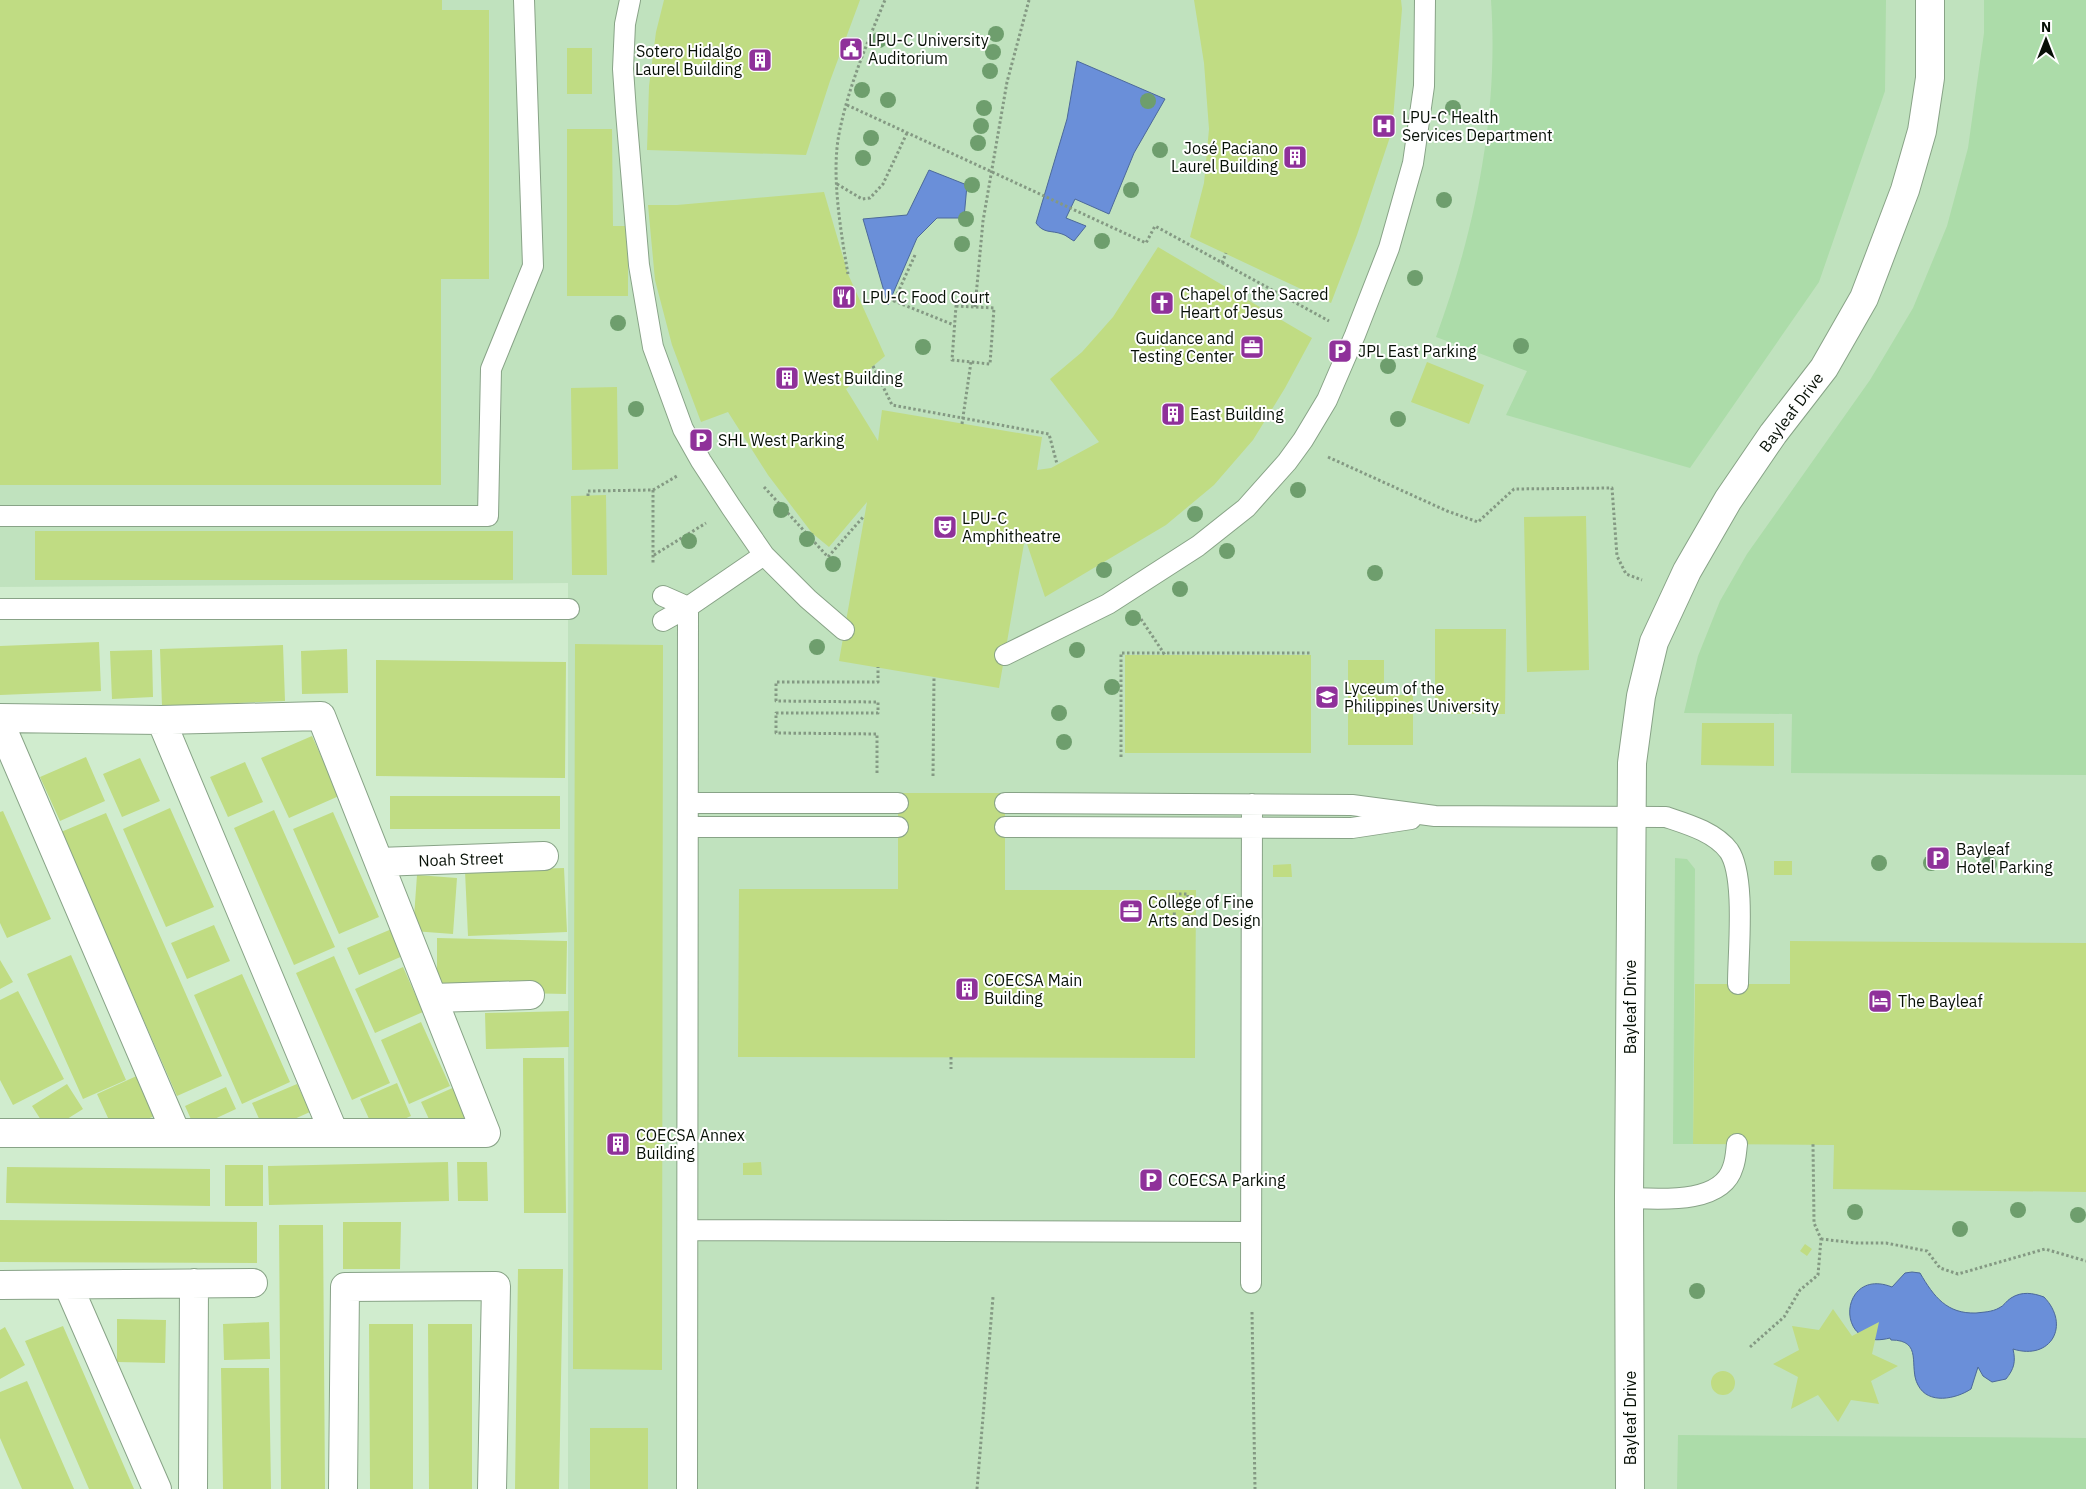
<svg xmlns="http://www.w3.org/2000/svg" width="2086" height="1489" viewBox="0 0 2086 1489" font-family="'IBM Plex Sans',sans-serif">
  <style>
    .built { fill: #c0e2be }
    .green { fill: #acdca9 }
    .water { fill: #6a8fd9; stroke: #4c699a }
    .building { fill: #c0dc83 }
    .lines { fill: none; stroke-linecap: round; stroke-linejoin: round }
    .service-casing { stroke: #88a387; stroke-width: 22 }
    .minor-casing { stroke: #88a387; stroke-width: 30 }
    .path { stroke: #849983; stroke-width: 3; stroke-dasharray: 2.5 2.5; stroke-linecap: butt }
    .service { stroke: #fff; stroke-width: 20 }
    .minor { stroke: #fff; stroke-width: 28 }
    .tree { fill: #6e9e6d }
    .labels { text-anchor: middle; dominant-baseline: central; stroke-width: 4; stroke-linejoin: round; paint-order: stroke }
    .poi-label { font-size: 16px; fill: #071006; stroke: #fff; text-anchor: start }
    .street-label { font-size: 16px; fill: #071006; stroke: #fff }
  </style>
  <rect width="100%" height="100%" fill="#d0ecce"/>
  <path class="built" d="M0,0H2086V1489H568V583L0,587Z"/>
  <path class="green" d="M1491,0H1886L1885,91L1819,282L1690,468L1506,415L1527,371L1436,337C1475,231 1499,114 1491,0Z
    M1984,0H2086V775L1791,773L1792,714L1684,713L1698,656L1720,601L1747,554L1870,380L1913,308L1947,226L1968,148L1984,33Z
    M1675,858L1687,859L1695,869L1693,1144H1673Z
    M1678,1435L2086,1438V1489H1677Z"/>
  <path class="water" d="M1077,61L1165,99L1134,153L1109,214L1075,199L1066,218L1086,226L1074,241C1070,239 1066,235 1062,234C1051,230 1044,234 1036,223L1067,119Z
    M929,170L967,185L964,218H937L917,238L888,305L863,219L907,215Z
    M1912,1272L1920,1273C1934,1297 1947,1314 1976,1313C1984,1312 1992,1312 1999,1308C2004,1306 2006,1301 2011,1298C2022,1291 2033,1293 2044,1297C2071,1325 2051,1361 2013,1349C2016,1362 2014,1369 2006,1379L1992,1382L1983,1376L1978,1367L1971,1389C1956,1399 1928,1405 1918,1385C1908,1367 1924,1340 1891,1340L1890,1338C1833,1353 1839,1266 1892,1287L1905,1273Z"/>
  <path class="building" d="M0,0H442V10H489V279H441V485H0Z
    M664,0H860L830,81L806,155L647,150L649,86L656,32Z
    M1194,0H1401L1402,9L1392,131L1357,235L1331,303L1190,237L1204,183L1209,129L1204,63Z
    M567,48H592V94H567Z
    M567,129H612L613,226H628V296H567Z
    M824,192L848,274L885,356L846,389L878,441L882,410L1042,437L1037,470L1051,468L1099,442L1050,379L1082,352L1113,317L1158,247L1312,338L1285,388L1253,440L1214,485L1166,525L1045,597L1025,538L999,688L839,661L867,502L829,547L812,533L768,475L728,412L701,422L672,345L655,280L648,205H677Z
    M1427,362L1484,385L1469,424L1411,402Z
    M617,387L618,469L572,470L571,388Z
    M606,495L607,575H572L571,496Z
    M1586,516L1589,670L1527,672L1524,517Z
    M35,531H513V580H35Z
    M1435,629H1506L1505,714H1435Z
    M99,642L101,691L0,695V646Z
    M575,644L663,645L662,1370L573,1369Z
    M283,645L285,701L162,706L160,649Z
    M347,649L348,693L302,694L301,651Z
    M152,650L153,697L112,699L110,651Z
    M1125,655H1311V753H1125Z
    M376,660L566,662L565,778L376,776Z
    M1348,660H1384V695H1413V745H1348Z
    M1702,723H1774V766L1701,765Z
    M312,736L339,796L289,818L261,758Z
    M86,757L105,801L60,821L40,777Z
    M140,758L160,801L122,817L103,774Z
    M245,762L263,802L228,817L210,777Z
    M898,793H1005V890H1196L1195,1058L738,1057L739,889H898Z
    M390,796H560V829H390Z
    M170,808L214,907L166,927L123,829Z
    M274,810L335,947L294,965L234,828Z
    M3,811L51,919L7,938L0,923V812Z
    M333,812L379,917L339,934L293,829Z
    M106,813L222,1076L177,1096L61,832Z
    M1774,861H1792V875H1774Z
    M1291,864L1292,877H1273V865Z
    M564,868L567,932L468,936L465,871Z
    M417,875L457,878L453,934L413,931Z
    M214,925L230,961L187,979L171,943Z
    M394,928L405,955L359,975L347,948Z
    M437,938L567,941L566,994L437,991Z
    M1790,941L2086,943V1192L1833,1189L1834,1145L1693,1144L1695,984H1790Z
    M71,955L126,1080L83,1099L27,974Z
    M334,956L390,1083L352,1100L296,973Z
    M0,960L13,982L0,989Z
    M403,967L423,1012L375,1033L355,989Z
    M242,974L290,1082L242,1104L194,995Z
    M18,991L64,1079L13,1105L0,1080V1000Z
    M569,1011V1047L486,1049L485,1013Z
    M421,1022L450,1086L409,1104L381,1040Z
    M523,1058H564L566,1213H524Z
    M141,1074L159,1114L115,1133L97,1094Z
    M397,1083L411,1116L375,1132L360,1099Z
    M67,1084L83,1109L48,1131L32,1106Z
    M297,1084L310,1112L265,1132L252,1103Z
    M457,1086L470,1116L435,1132L421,1102Z
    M226,1087L236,1109L195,1128L185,1106Z
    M448,1162L449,1201L269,1205L268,1166Z
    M457,1162H487L488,1201H458Z
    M761,1162L762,1175H743V1163Z
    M225,1165H263V1206H225Z
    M7,1167L210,1169V1206L6,1203Z
    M0,1220L257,1222V1263L0,1262Z
    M343,1222H401L400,1269H343Z
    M279,1225H323L325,1489H281Z
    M1805,1244L1812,1249L1807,1256L1800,1251Z
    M518,1269H563L559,1489H515Z
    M1833,1309L1852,1336L1879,1322L1872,1354L1898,1366L1871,1381L1879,1404L1851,1400L1838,1422L1818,1395L1791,1409L1798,1377L1773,1364L1799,1350L1792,1326L1819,1330Z
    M117,1319L166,1320L165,1363L117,1362Z
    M269,1322L270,1359L224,1360L223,1324Z
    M369,1324H413V1489H370Z
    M428,1324H472V1489H429Z
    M63,1326L134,1489H89L25,1341Z
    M5,1327L25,1365L0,1379V1330Z
    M221,1368H269L271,1489H223Z
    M1711 1383a12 12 0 1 1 24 0a12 12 0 1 1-24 0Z
    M27,1381L74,1489H22L0,1438V1392Z
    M590,1428H648V1489H590Z"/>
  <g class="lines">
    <g class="service-casing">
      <path id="service" d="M630,0L625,24L623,69L626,112L639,265L653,347L683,429L701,461L731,507L764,555L808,599L844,630
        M0,516H488L491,369L533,266L524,0
        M663,596L688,607
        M0,609H569
        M663,621L688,607L764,555
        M1005,655L1108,604L1198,546L1246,508L1287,462L1303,440L1327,400L1355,335L1389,248L1413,163L1424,86L1425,0
        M688,803H898
        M1005,803L1352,805L1435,816L1666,817C1687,824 1715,832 1729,851C1746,876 1738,952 1738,984
        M688,827H898
        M1005,827L1352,828L1411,819
        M1629,1198C1659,1199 1722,1205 1733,1167C1736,1159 1736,1151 1737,1144
        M688,1230L1251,1232
        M1251,1283L1252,804
        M687,1489L688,607"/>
    </g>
    <g class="minor-casing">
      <path id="minor" d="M0,718L161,720L321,716L486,1133H0
        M161,720L334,1133
        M0,723L176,1133
        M379,862L544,856
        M433,998L530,995
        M0,1285L253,1283
        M68,1285L157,1489
        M193,1489L194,1283
        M343,1489L345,1287L496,1286L492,1489
        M1630,1489L1629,1198L1632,763L1641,696L1654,642L1687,571L1728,500L1773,434L1824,368L1864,298L1905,190L1922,131L1930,78V0"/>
    </g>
    <path class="path" d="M847,105L1146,243L1155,226L1329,321
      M837,184L862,199L870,198L883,184L907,133
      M915,255L894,301L954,325
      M1222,263L1226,253
      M848,274C841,233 831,175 839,134C848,88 867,43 885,0
      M956,306L994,308L990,364L952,360Z
      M975,307L983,221L1007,82L1029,0
      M873,366L892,405L1049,434L1057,464
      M962,424L971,362
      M1328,457L1447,511L1478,522L1514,489L1612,488L1617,556L1626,574L1642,580
      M764,487L828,557L864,516
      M653,490V564
      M588,496V491L653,490L677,476
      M654,555L706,523
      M1141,619L1165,655
      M1121,757V653H1311
      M877,773V734L776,733V713H878V702L776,701V682H878V667
      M933,776L934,677
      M1174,920L1175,894H1188V920H1196
      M951,1057V1069
      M1821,1239L1856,1243H1886L1927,1251L1940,1268L1958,1274L2045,1249L2086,1261
      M1252,1312L1255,1489
      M1750,1347L1784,1317L1800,1290L1818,1275L1821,1239L1814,1223L1813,1144
      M977,1489L993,1297"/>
    <use href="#service" class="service"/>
    <use href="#minor" class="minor"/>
  </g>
  <g class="tree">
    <circle cx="996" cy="34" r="8"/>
    <circle cx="879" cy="40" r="8"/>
    <circle cx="993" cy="52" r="8"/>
    <circle cx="990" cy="71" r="8"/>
    <circle cx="862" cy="90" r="8"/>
    <circle cx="888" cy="100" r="8"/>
    <circle cx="1148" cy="101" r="8"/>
    <circle cx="984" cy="108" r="8"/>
    <circle cx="1453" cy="108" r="8"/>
    <circle cx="981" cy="126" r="8"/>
    <circle cx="871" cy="138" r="8"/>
    <circle cx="978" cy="143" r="8"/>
    <circle cx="1160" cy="150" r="8"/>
    <circle cx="863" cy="158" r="8"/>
    <circle cx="972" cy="185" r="8"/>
    <circle cx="1131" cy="190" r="8"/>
    <circle cx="1444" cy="200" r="8"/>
    <circle cx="966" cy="219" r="8"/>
    <circle cx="1102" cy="241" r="8"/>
    <circle cx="962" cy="244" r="8"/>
    <circle cx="1415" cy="278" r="8"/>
    <circle cx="618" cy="323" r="8"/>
    <circle cx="1521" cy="346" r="8"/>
    <circle cx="923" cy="347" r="8"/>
    <circle cx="1388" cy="366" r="8"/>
    <circle cx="636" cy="409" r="8"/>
    <circle cx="1398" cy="419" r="8"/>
    <circle cx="1298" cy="490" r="8"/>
    <circle cx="781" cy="510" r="8"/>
    <circle cx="1195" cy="514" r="8"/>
    <circle cx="807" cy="539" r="8"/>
    <circle cx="689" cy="541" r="8"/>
    <circle cx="1227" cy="551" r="8"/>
    <circle cx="833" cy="564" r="8"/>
    <circle cx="1104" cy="570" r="8"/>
    <circle cx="1375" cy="573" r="8"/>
    <circle cx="1180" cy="589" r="8"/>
    <circle cx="1133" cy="618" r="8"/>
    <circle cx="817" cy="647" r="8"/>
    <circle cx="1077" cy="650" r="8"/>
    <circle cx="1112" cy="687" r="8"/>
    <circle cx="1059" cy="713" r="8"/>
    <circle cx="1064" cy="742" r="8"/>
    <circle cx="1879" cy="863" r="8"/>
    <circle cx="1931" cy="863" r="8"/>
    <circle cx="1989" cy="864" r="8"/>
    <circle cx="2018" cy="1210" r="8"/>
    <circle cx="1855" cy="1212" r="8"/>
    <circle cx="2078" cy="1215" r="8"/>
    <circle cx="1960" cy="1229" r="8"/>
    <circle cx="1697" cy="1291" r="8"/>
  </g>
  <defs>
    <g id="civic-square" transform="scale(1.25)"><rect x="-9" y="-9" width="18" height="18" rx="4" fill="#8f319a" stroke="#fff"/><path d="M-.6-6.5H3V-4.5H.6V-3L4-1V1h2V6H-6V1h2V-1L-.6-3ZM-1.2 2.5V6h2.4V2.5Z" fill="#fff"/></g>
    <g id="building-square" transform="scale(1.25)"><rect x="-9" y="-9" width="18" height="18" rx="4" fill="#8f319a" stroke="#fff"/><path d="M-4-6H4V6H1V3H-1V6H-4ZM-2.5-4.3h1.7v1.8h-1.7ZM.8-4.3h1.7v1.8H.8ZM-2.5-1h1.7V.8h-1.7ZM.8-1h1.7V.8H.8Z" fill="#fff"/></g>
    <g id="hospital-square" transform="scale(1.25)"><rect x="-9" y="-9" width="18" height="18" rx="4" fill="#8f319a" stroke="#fff"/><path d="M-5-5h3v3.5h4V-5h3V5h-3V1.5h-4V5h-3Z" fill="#fff"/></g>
    <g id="restaurant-square" transform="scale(1.25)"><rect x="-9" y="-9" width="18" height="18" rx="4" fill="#8f319a" stroke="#fff"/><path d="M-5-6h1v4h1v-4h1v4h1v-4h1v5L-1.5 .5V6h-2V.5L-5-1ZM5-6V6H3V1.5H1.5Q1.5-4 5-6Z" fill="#fff"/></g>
    <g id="church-square" transform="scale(1.25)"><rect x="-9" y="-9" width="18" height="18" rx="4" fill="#8f319a" stroke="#fff"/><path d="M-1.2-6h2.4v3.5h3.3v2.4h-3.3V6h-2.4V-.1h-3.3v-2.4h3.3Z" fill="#fff"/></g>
    <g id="office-square" transform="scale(1.25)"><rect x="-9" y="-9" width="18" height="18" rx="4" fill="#8f319a" stroke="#fff"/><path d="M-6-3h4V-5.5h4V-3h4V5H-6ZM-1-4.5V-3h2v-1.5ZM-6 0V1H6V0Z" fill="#fff"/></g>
    <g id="parking-square" transform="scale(1.25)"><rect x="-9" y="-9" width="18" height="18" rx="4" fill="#8f319a" stroke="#fff"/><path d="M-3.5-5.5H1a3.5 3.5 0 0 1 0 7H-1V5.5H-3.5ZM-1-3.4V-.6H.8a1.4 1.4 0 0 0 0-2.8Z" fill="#fff"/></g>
    <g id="theatre-square" transform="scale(1.25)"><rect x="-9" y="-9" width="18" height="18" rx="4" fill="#8f319a" stroke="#fff"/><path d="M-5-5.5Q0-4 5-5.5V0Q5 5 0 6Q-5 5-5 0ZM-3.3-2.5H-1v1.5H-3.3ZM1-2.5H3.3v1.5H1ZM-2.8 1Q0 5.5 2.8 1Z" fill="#fff"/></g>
    <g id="university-square" transform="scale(1.25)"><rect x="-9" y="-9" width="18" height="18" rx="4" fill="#8f319a" stroke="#fff"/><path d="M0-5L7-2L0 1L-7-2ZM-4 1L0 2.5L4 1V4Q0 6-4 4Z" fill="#fff"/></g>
    <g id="hotel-square" transform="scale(1.25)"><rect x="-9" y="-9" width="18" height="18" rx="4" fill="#8f319a" stroke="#fff"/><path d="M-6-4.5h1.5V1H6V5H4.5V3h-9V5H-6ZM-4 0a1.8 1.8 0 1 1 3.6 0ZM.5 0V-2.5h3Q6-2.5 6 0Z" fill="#fff"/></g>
  </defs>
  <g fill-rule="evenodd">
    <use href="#civic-square" x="851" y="49"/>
    <use href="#building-square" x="760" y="60"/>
    <use href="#hospital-square" x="1384" y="126"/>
    <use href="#building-square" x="1295" y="157"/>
    <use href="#restaurant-square" x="844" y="297"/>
    <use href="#church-square" x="1162" y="303"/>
    <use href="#office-square" x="1252" y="347"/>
    <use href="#parking-square" x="1340" y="351"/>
    <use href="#building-square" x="787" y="378"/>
    <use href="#building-square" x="1173" y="414"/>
    <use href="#parking-square" x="701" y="440"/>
    <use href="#theatre-square" x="945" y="527"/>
    <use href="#university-square" x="1327" y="697"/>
    <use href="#parking-square" x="1938" y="858"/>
    <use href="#office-square" x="1131" y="911"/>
    <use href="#building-square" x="967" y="989"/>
    <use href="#hotel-square" x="1880" y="1001"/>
    <use href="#building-square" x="618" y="1144"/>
    <use href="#parking-square" x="1151" y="1180"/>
  </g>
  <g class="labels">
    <g class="poi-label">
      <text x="868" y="40">LPU-C University<tspan x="868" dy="18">Auditorium</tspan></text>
      <text x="742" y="51" text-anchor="end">Sotero Hidalgo<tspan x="742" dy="18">Laurel Building</tspan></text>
      <text x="1402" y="117">LPU-C Health<tspan x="1402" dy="18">Services Department</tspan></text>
      <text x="1278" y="148" text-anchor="end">José Paciano<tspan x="1278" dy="18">Laurel Building</tspan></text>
      <text x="1180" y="294">Chapel of the Sacred<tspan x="1180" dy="18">Heart of Jesus</tspan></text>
      <text x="862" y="297">LPU-C Food Court</text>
      <text x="1234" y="338" text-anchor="end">Guidance and<tspan x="1234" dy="18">Testing Center</tspan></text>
      <text x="1358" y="351">JPL East Parking</text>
      <text x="804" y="378">West Building</text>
      <text x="1190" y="414">East Building</text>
      <text x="718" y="440">SHL West Parking</text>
      <text x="962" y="518">LPU-C<tspan x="962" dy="18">Amphitheatre</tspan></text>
      <text x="1344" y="688">Lyceum of the<tspan x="1344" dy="18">Philippines University</tspan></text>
      <text x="1956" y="849">Bayleaf<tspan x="1956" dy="18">Hotel Parking</tspan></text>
      <text x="1148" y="902">College of Fine<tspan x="1148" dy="18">Arts and Design</tspan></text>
      <text x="984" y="980">COECSA Main<tspan x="984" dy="18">Building</tspan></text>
      <text x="1898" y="1001">The Bayleaf</text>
      <text x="636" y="1135">COECSA Annex<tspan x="636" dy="18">Building</tspan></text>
      <text x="1168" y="1180">COECSA Parking</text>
    </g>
    <g class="street-label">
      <text transform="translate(1791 412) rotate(-53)">Bayleaf Drive</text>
      <text transform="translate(461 859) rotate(-2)">Noah Street</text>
      <text transform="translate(1630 1007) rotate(-90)">Bayleaf Drive</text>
      <text transform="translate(1630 1418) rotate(-90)">Bayleaf Drive</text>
    </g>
  </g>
  <g transform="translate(2046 40)" stroke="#ffffff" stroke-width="4" paint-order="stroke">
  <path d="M0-4L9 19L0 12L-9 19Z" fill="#071006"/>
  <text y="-8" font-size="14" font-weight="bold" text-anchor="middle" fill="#071006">N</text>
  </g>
</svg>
